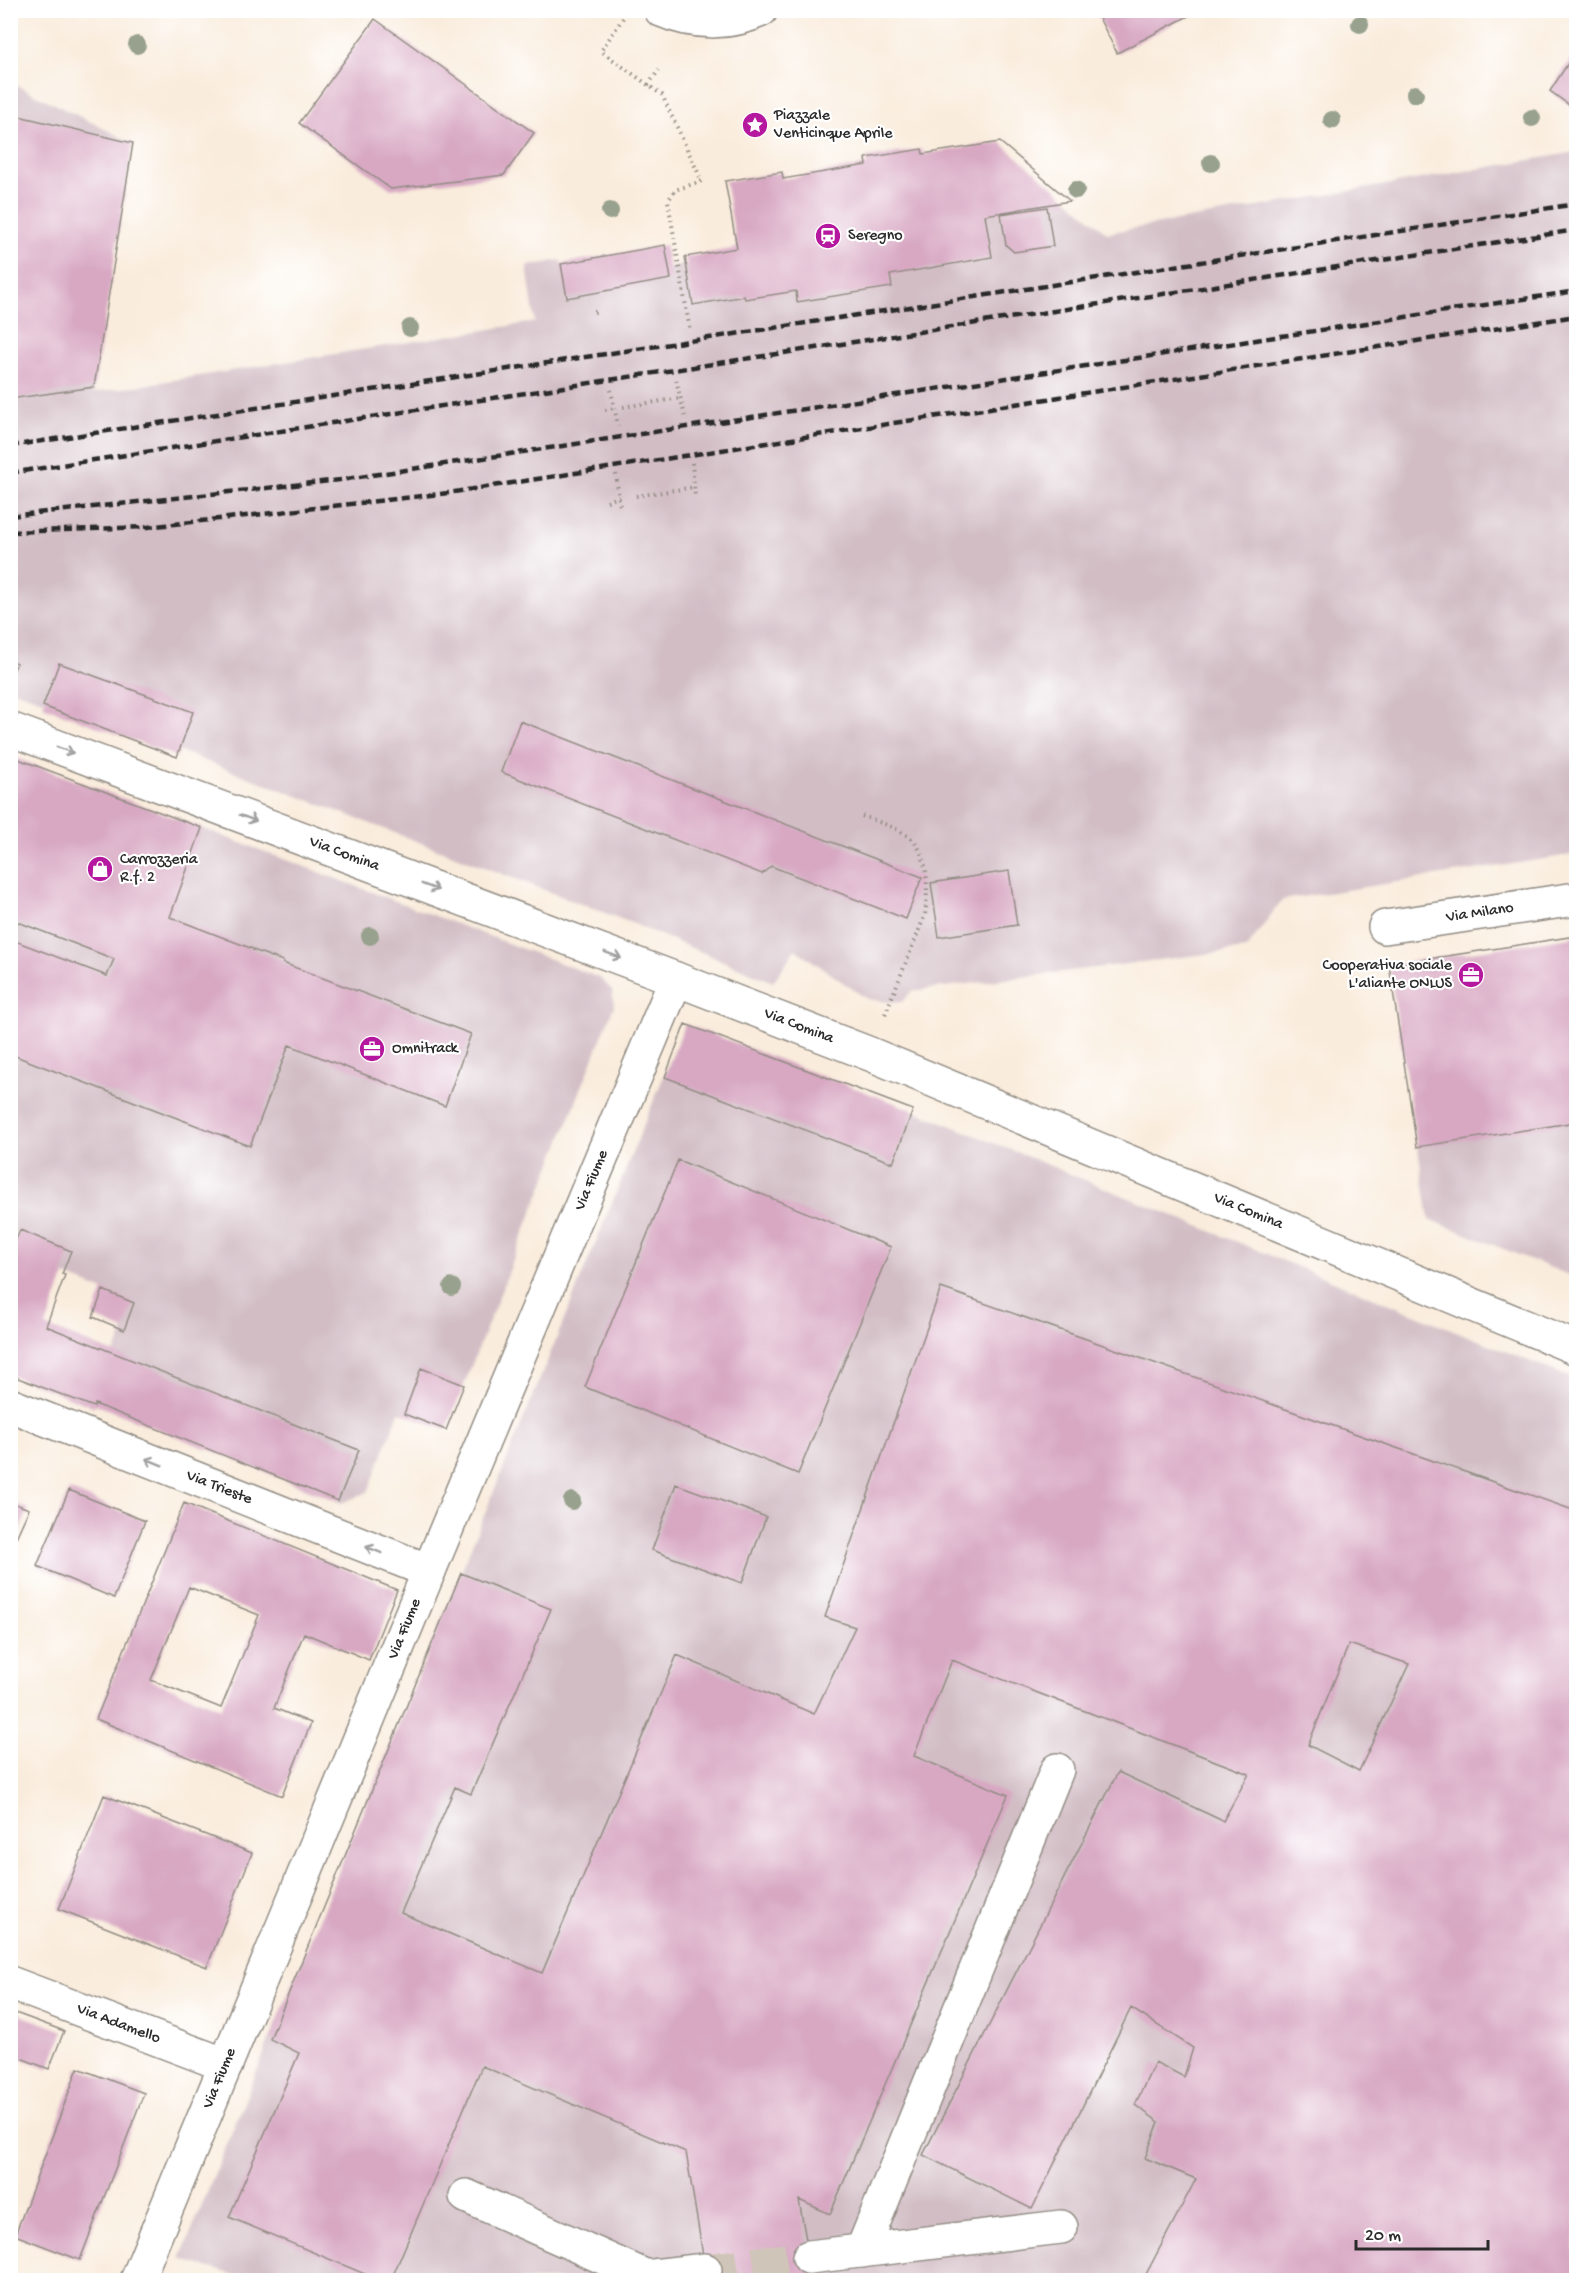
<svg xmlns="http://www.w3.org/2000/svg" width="1587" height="2291" viewBox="0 0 1587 2291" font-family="'Gochi Hand',sans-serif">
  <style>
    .industrial { fill: #d2bdc5 }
    .building { fill: #d8a8c3; fill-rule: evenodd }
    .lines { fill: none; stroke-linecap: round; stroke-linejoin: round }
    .minor-tunnel { stroke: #d0c5b9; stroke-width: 33; stroke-dasharray: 33 16; stroke-linecap: butt }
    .minor-casing { stroke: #928c84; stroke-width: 36 }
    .path { stroke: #928c84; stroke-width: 4; stroke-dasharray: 1.5 4.5; stroke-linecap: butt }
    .minor { stroke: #fff; stroke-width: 33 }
    .rail { stroke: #2b2b2b; stroke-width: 4.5; stroke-dasharray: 9 4.5; stroke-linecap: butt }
    .tree { fill: #98a18d }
    .oneway { stroke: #a0a0a0 }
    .labels { text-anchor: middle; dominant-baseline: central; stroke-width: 4.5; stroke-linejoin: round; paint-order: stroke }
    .poi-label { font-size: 16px; fill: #2b2b2b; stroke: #fff; text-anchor: start }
    .street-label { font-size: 16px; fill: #2b2b2b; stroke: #fff }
  </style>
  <rect width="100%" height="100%" fill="#fff"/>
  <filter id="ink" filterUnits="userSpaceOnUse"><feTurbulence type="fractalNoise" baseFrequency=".0167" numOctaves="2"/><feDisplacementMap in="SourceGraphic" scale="12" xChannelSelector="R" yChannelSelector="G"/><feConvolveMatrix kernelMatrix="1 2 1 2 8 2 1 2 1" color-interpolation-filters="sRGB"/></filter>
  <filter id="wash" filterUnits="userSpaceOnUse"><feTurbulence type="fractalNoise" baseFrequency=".008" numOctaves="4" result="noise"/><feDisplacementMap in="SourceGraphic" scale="24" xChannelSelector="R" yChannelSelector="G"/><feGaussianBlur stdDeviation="1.35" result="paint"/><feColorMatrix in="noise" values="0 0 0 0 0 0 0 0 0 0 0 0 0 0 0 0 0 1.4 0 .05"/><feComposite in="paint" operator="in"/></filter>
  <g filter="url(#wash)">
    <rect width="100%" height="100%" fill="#f9ecdc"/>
    <path class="industrial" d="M10,82L133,143L93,393L535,322L527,266L561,260L562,264L665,245L668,267L686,264L693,305L744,296L745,299L796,291L798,302L892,287L890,275L992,257L985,215L1070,201L1107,233L1576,152V854L1282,900L1246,949L912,991L903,1001L890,1002L867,999L795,949L773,982L634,924L179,751L177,757L43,706L45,701L11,689Z
      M13,757L600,978L612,990L614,1006L446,1430L399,1412L368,1492L342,1503L95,1404L134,1303L11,1254L10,765Z
      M1576,936V1278L1429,1219L1389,965Z
      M685,1024L913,1110L1576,1380V2280H251L180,2259Z"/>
    <g id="blocks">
      <path class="building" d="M1098,10H1200L1117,53L1096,12Z
        M375,19L534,133L504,175L391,189L299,123Z
        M1576,51V110L1550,91Z
        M10,114L133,143L94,387L10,399Z
        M1000,142L1070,201L985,215L992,257L890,275L892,287L797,302L796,291L745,299L744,296L693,305L685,257L737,248L725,181L782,172L783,179L867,165L866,158L922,149L923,154Z
        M1047,207L1053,246L1014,252L1006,245L1001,214Z
        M665,245L671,279L567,298L561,264Z
        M10,660L17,663L10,678Z
        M59,663L193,712L177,757L43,706Z
        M520,721L922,877L906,919L771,866L762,874L501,772Z
        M13,757L202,828L170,917L253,949V950L283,961V963L471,1034L445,1106L289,1045L250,1146L10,1054V939L107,976L114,959L10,919V765Z
        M1009,871L1017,925L939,937L931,883Z
        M1576,936V1122L1417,1147L1389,965Z
        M685,1024L913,1110L893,1163L665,1077Z
        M678,1160L891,1247L798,1474L585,1387Z
        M20,1230L71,1251L62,1274L65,1275L46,1326L359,1450L338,1501L95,1404L94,1407L10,1375V1310L16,1295L10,1293V1254Z
        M941,1288L1576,1511V2280H1143L1196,2179L1145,2158L1159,2122L1135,2105L1155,2062L1184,2077L1193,2048L1131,2008L1032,2209L923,2155L1118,1772L1223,1821L1249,1774L952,1660L914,1756L1008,1795L830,2214L799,2200L813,2280H707L686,2152L482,2066L391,2280H379L229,2217L299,2053L270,2039L461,1573L551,1609L471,1794L455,1787L401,1913L542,1973L677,1655L814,1714L855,1627L825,1617ZM1349,1644L1409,1664L1359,1771L1308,1745Z
        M103,1290L134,1303L124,1330L93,1317Z
        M421,1368L464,1385L446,1430L404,1414Z
        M676,1484L766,1517L742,1583L652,1550Z
        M69,1490L145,1521L114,1598L37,1566Z
        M10,1502L29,1509L10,1551Z
        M184,1503L397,1590L369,1660L304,1633L274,1708L311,1723L282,1796L96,1719ZM189,1587L259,1615L221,1708L151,1680Z
        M104,1795L252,1853L207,1967L59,1909Z
        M10,2011L64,2031L49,2069L10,2054Z
        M78,2068L144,2093L80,2260L15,2235Z
        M1101,2278L1117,2279V2280H1091Z"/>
    </g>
  </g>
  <g filter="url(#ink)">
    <use href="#blocks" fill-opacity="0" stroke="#928c84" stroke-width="1.5"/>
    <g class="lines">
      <path class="minor-tunnel" d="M705,2270L809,2257"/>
      <g class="minor-casing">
        <g id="minor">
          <path d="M661,10C693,24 730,25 761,10"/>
          <path id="s1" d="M10,729L676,979L870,1054L1576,1348"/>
          <path id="s2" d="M1385,927L1576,899"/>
          <path id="s3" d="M10,1405L429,1571"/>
          <path id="s4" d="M10,1983L226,2065"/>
          <path d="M466,2196L647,2277"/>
          <path d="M862,2251L1057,1770"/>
          <path d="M809,2257L1061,2227"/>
          <path d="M627,2279L705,2270"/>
          <path id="s5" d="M137,2280L429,1571L676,979"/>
        </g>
      </g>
      <path class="path" d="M623,18L601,51L662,95L702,181L675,190L668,201L690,331
        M648,85L659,70
        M594,312L599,311
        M676,380L685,416
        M611,390L618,426
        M623,407L681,398
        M605,410L615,408
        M692,463L695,496
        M616,474L620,507
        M636,496L695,487
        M607,501L619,497
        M862,816C878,822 897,827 910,838C930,854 928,892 925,915L884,1017"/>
      <use href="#minor" class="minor"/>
      <path class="rail" d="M10,446L1576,204
        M10,473L1576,230
        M10,516L340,480L1576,291
        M10,532L148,527L448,493L1576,316"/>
    </g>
    <g class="tree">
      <circle cx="1360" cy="24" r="9"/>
      <circle cx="137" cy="45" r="9"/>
      <circle cx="1415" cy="94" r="9"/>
      <circle cx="1532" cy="118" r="9"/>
      <circle cx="1332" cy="120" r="9"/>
      <circle cx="1211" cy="163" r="9"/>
      <circle cx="1076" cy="190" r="9"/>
      <circle cx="610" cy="211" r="9"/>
      <circle cx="410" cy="328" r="9"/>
      <circle cx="370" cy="936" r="9"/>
      <circle cx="452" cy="1287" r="9"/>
      <circle cx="572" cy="1501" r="9"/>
    </g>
    <defs><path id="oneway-shaft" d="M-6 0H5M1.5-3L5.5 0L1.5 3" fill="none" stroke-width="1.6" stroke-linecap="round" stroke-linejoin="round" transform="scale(1.5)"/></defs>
    <g class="oneway">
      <use href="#oneway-shaft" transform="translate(65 750) rotate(21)"/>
      <use href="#oneway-shaft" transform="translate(248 818) rotate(21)"/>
      <use href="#oneway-shaft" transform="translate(430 887) rotate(21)"/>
      <use href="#oneway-shaft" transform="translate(613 955) rotate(21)"/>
      <use href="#oneway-shaft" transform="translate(154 1462) rotate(-158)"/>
      <use href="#oneway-shaft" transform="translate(374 1550) rotate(-158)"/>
    </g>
  </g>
  <defs>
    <g id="sight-disc" transform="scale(1.35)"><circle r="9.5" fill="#b5179e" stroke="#fff"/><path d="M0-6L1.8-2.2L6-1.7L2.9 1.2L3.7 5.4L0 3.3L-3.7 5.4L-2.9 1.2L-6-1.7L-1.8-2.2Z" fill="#fff"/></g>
    <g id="station-disc" transform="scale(1.35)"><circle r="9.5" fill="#b5179e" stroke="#fff"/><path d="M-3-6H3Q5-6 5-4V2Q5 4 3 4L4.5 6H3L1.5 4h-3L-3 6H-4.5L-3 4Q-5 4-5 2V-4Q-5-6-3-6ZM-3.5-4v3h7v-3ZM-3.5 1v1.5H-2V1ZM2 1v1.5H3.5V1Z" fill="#fff"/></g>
    <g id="shop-disc" transform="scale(1.35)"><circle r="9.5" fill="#b5179e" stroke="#fff"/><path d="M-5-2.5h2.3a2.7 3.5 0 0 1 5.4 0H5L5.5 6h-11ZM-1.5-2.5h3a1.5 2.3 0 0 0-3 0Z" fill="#fff"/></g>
    <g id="office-disc" transform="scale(1.35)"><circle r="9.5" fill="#b5179e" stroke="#fff"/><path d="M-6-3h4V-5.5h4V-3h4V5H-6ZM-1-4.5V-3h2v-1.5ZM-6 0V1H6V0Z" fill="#fff"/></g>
  </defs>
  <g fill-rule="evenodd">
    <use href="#sight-disc" x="755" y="125"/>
    <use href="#station-disc" x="828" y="236"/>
    <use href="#shop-disc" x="100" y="869"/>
    <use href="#office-disc" x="1471" y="975"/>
    <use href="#office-disc" x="372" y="1049"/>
  </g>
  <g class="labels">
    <g class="poi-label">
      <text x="774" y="116">Piazzale<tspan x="774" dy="18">Venticinque Aprile</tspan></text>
      <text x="848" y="236">Seregno</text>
      <text x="120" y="860">Carrozzeria<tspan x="120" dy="18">R.f. 2</tspan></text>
      <text x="1452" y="966" text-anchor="end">Cooperativa sociale<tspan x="1452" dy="18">L'aliante ONLUS</tspan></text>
      <text x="392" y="1049">Omnitrack</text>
    </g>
    <g class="street-label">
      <text stroke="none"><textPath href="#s1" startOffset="357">Via Comina</textPath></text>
      <text stroke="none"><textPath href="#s2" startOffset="96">Via Milano</textPath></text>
      <text stroke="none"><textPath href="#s1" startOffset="843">Via Comina</textPath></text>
      <text stroke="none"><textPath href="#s5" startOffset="1190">Via Fiume</textPath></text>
      <text stroke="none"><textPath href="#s1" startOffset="1329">Via Comina</textPath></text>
      <text stroke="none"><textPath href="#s3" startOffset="225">Via Trieste</textPath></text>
      <text stroke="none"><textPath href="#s5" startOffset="704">Via Fiume</textPath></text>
      <text stroke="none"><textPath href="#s4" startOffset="116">Via Adamello</textPath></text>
      <text stroke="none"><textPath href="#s5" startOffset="218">Via Fiume</textPath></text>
    </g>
  </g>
  <rect width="1587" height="2291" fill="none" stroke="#fff" stroke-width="36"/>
  <path d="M1356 2240v9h132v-9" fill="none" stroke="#2b2b2b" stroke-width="3"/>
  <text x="1365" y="2240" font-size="18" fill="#2b2b2b" stroke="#ffffff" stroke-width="4.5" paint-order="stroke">20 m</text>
</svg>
